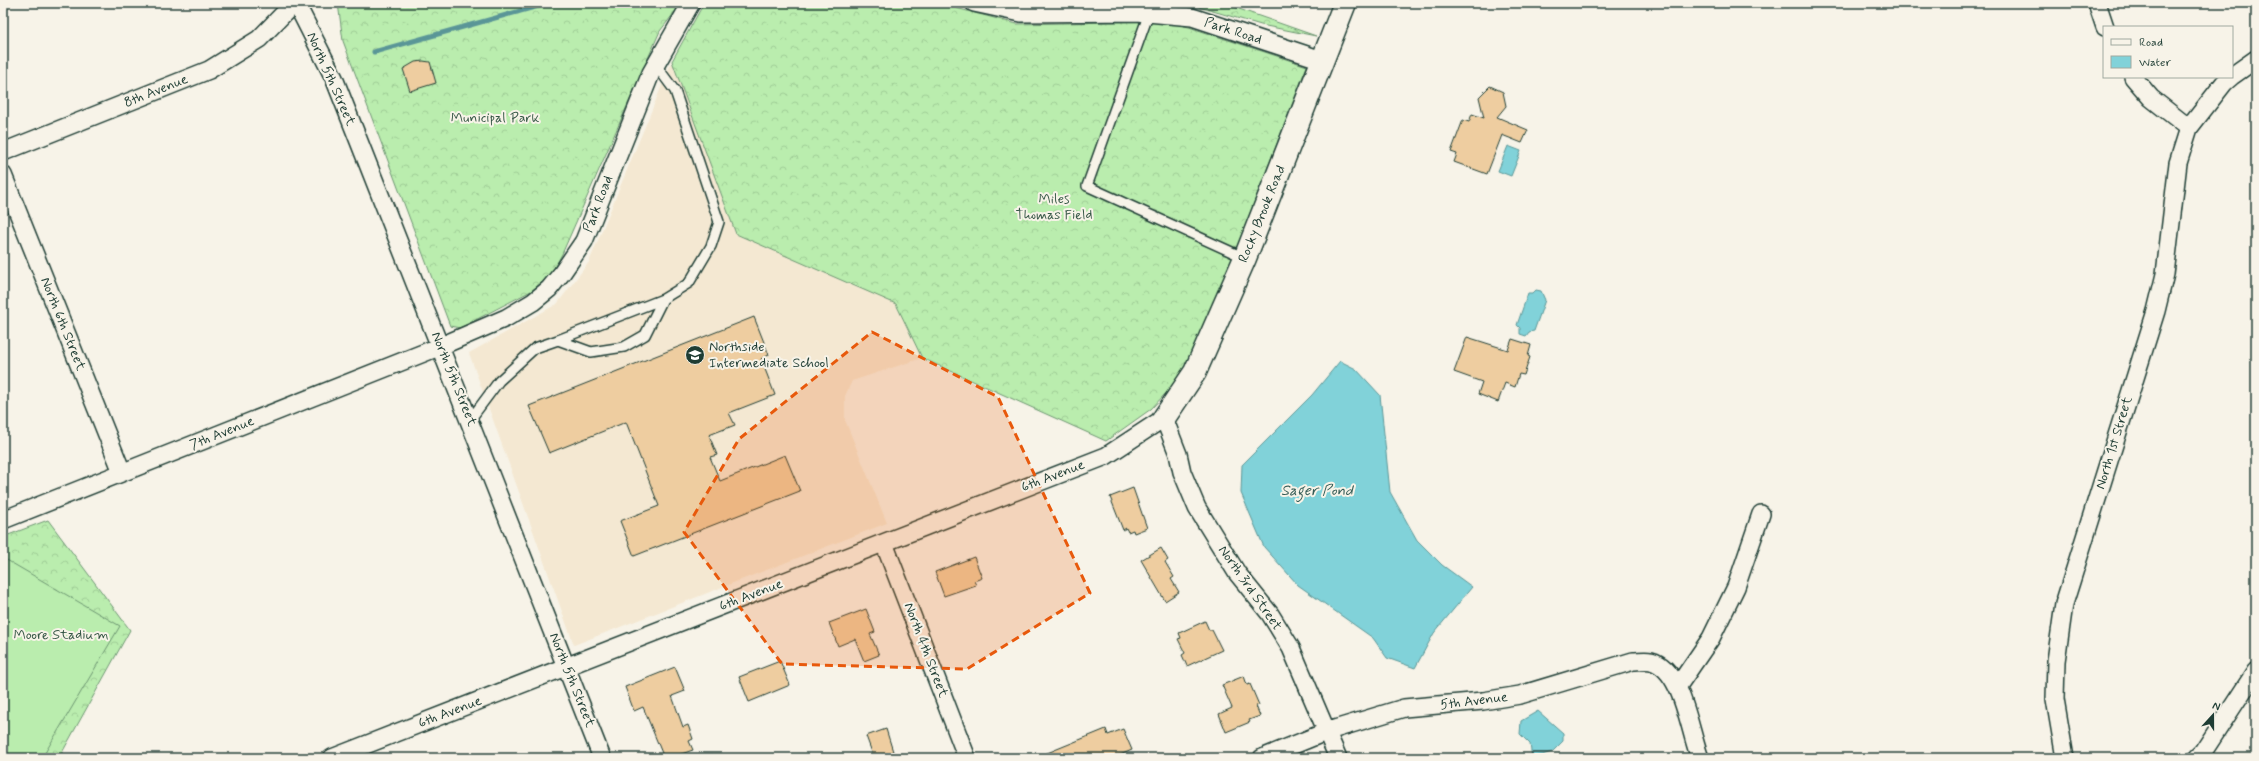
<svg xmlns="http://www.w3.org/2000/svg" width="2259" height="761" viewBox="0 0 2259 761" font-family="Mynerve,sans-serif">
  <style>
    .built { fill: #f4e8d2 }
    .forest { fill: url(#forest-crowns); stroke: #6c9571 }
    .pitch { fill: #baedae; stroke: #6c9571 }
    .water { fill: #81d2d9; stroke: #5a9697 }
    .lines { fill: none; stroke-linecap: round; stroke-linejoin: round }
    .stream { stroke: #5a9697; stroke-width: 5 }
    .building { fill: #eecda0; stroke: #1f3d34 }
    .lane-casing { stroke: #1f3d34; stroke-width: 12 }
    .street-casing { stroke: #1f3d34; stroke-width: 20 }
    .secondary-casing { stroke: #1f3d34; stroke-width: 25 }
    .lane { stroke: #f7f3e8; stroke-width: 9 }
    .street { stroke: #f7f3e8; stroke-width: 17 }
    .secondary { stroke: #f7f3e8; stroke-width: 22 }
    .marked { fill: #e8590c; fill-opacity: 0.2; stroke: #e8590c; stroke-width: 3; stroke-dasharray: 8 5; stroke-linejoin: round }
    .labels { text-anchor: middle; dominant-baseline: central; stroke-width: 4; stroke-linejoin: round; paint-order: stroke }
    .street-label { font-size: 14px; fill: #1f3d34; stroke: #f7f3e8 }
    .park-label { font-size: 14px; fill: #365746; stroke: #f7f3e8 }
    .poi-label { font-size: 14px; fill: #1f3d34; stroke: #f7f3e8; text-anchor: start }
    .water-label { font-size: 15px; font-style: italic; fill: #335b55; stroke: #f7f3e8 }
  </style>
  <defs>
    <pattern id="forest-crowns" width="20" height="18" patternUnits="userSpaceOnUse"><rect width="20" height="18" fill="#baedae"/><path d="M2 6a3 3 0 1 1 6 0M12 15a3 3 0 1 1 6 0" fill="none" stroke="#9fcc96"/></pattern>
  </defs>
  <rect width="100%" height="100%" fill="#f7f3e8"/>
  <filter id="ink" filterUnits="userSpaceOnUse"><feTurbulence type="fractalNoise" baseFrequency=".025" numOctaves="2"/><feDisplacementMap in="SourceGraphic" scale="8" xChannelSelector="R" yChannelSelector="G"/><feConvolveMatrix kernelMatrix="1 2 1 2 8 2 1 2 1" color-interpolation-filters="sRGB"/></filter>
  <g filter="url(#ink)">
    <path class="built" d="M672,61L736,234L896,304L922,358L852,381L845,396V420L887,523L574,645L469,353L557,304L589,262Z"/>
    <path class="forest" d="M338,3H682L660,31L562,254L550,276L531,291L460,328L450,326L343,41Z
      M704,3H948L956,8L1017,24L1160,21L1189,27L1307,66L1204,332L1181,377L1151,409L1106,441L922,358L896,304L736,234L672,61Z
      M1185,3H1222L1316,36L1261,25Z
      M48,520L130,630L59,758H3V537Z"/>
    <path class="pitch" d="M5,559L120,626L42,758H3V562Z"/>
    <path class="water" d="M1508,146L1521,151L1511,176L1498,171Z
      M1536,290L1541,291L1545,300L1534,331L1529,332L1526,336L1520,334V328L1517,325L1528,293H1533Z
      M1340,361L1356,369L1380,395L1390,492L1417,540L1442,565L1472,587L1434,633L1415,668L1387,658L1373,638L1298,585L1264,547L1241,493L1242,465L1312,395Z
      M1538,711L1563,733V741L1552,752L1532,758L1530,744L1520,734L1521,721Z"/>
    <g class="lines">
      <path class="stream" d="M374,52L549,3"/>
    </g>
    <path class="building" d="M423,61L430,62L436,83L410,91L403,69L415,62Z
      M1490,86L1503,92L1506,106L1497,117L1528,130L1522,143L1502,135L1487,174L1454,162L1457,154L1451,152L1463,120L1469,122L1472,114L1484,118L1479,97Z
      M754,317L769,355L761,359L775,395L729,413L735,425L709,435L717,455L710,457L720,481L785,455L800,491L634,556L620,521L659,506L626,422L549,453L529,406Z
      M1467,337L1508,350L1512,339L1531,345L1528,356L1530,357L1524,375L1519,374L1515,387L1505,383L1498,402L1478,394L1482,382L1454,372Z
      M1133,488L1147,528L1134,533L1133,530L1128,532L1126,528L1123,530L1110,497Z
      M1161,548L1168,560L1165,562L1174,577L1171,579L1179,592L1165,601L1141,560Z
      M974,557L982,578L974,581L976,585L944,596L935,572Z
      M866,609L875,632L870,634L879,655L864,661L855,639L838,646L829,623Z
      M1205,621L1209,630H1212L1222,650L1187,666L1182,655L1185,653L1178,639L1181,638L1179,633Z
      M780,661L790,685L749,702L739,677Z
      M675,667L685,691L672,696L683,727L688,725L693,739L689,741L693,750L670,758H664L643,707L634,711L625,687Z
      M1244,676L1247,685L1250,684L1259,705L1256,706L1260,716L1249,720L1250,722L1226,732L1219,714L1232,708L1222,685Z
      M886,729L895,758H874L866,736Z
      M1106,729L1108,735L1123,729L1132,750L1113,758H1035Z"/>
    <g class="lines">
      <g class="lane-casing">
        <path id="lane" d="M1149,13L1087,186L1245,258
          M558,340L663,299
          M470,420L499,381L535,348L558,340L591,352L624,347L645,335L663,299L689,283L711,246L719,222L675,91L655,64"/>
      </g>
      <g class="street-casing">
        <path id="street" d="M296,3L334,78L602,758
          M974,3L1021,13L1136,12L1192,17L1322,60
          M2097,3L2105,27
          M2232,76L2256,59
          M2133,77L2151,98L2189,128
          M3,152L209,70L259,39L294,3
          M3,175L122,472
          M3,520L441,346L506,318L533,302L549,289L562,273L584,241L651,73L691,3
          M884,543L967,758
          M1678,686L1711,638L1736,587L1761,514
          M332,758L1106,456L1164,418L1178,454L1182,472L1197,508L1237,573L1270,614L1291,648L1338,758
          M1262,758L1328,731L1404,708L1483,701L1520,695L1633,661C1638,661 1646,660 1651,661C1683,669 1689,731 1700,758
          M2065,758L2055,699L2056,661L2064,604L2156,311L2165,274L2178,163L2189,128L2224,83L2231,77
          M2197,758L2203,752L2256,671"/>
      </g>
      <g class="secondary-casing">
        <path id="secondary" d="M1164,418L1195,372L1245,258L1345,3"/>
      </g>
      <use href="#lane" class="lane"/>
      <use href="#street" class="street"/>
      <use href="#secondary" class="secondary"/>
    </g>
  </g>
  <path class="marked" d="M872,332L998,397L1090,593L967,669L782,664L684,532L739,439Z"/>
  <defs>
    <g id="school-disc" transform="scale(1)"><circle r="9.5" fill="#1f3d34" stroke="#f7f3e8"/><path d="M0-5L7-2L0 1L-7-2ZM-4 1L0 2.5L4 1V4Q0 6-4 4Z" fill="#fff"/></g>
  </defs>
  <g fill-rule="evenodd">
    <use href="#school-disc" x="695" y="355"/>
  </g>
  <g class="labels">
    <g class="street-label">
      <text transform="translate(1233 31) rotate(18)">Park Road</text>
      <text transform="translate(331 79) rotate(66)">North 5th Street</text>
      <text transform="translate(156 91) rotate(-22)">8th Avenue</text>
      <text transform="translate(598 204) rotate(-69)">Park Road</text>
      <text transform="translate(1262 214) rotate(-68)">Rocky Brook Road</text>
      <text transform="translate(63 324) rotate(68)">North 6th Street</text>
      <text transform="translate(454 379) rotate(68)">North 5th Street</text>
      <text transform="translate(222 433) rotate(-22)">7th Avenue</text>
      <text transform="translate(2114 443) rotate(-73)">North 1st Street</text>
      <text transform="translate(1053 476) rotate(-21)">6th Avenue</text>
      <text transform="translate(1250 588) rotate(55)">North 3rd Street</text>
      <text transform="translate(751 595) rotate(-21)">6th Avenue</text>
      <text transform="translate(926 650) rotate(69)">North 4th Street</text>
      <text transform="translate(572 680) rotate(68)">North 5th Street</text>
      <text transform="translate(1474 701) rotate(-7)">5th Avenue</text>
      <text transform="translate(450 712) rotate(-21)">6th Avenue</text>
    </g>
    <g class="park-label">
      <text x="495" y="118">Municipal Park</text>
      <text x="1054" y="199">Miles<tspan x="1054" dy="16">Thomas Field</tspan></text>
      <text x="61" y="635">Moore Stadium</text>
    </g>
    <g class="poi-label">
      <text x="709" y="347">Northside<tspan x="709" dy="16">Intermediate School</tspan></text>
    </g>
    <g class="water-label">
      <text x="1317" y="491">Sager Pond</text>
    </g>
  </g>
  <rect width="2259" height="761" fill="none" stroke="#f7f3e8" stroke-width="16"/>
  <rect x="8" y="8" width="2243" height="745" fill="none" stroke="#1f3d34" stroke-width="1.5" filter="url(#ink)"/>
  <rect x="2103" y="26" width="130" height="52" fill="#f7f3e8" stroke="#a1aaa0"/>
  <rect x="2111" y="39" width="20" height="6" fill="#f7f3e8" stroke="#a1aaa0"/>
  <text x="2139" y="46" font-size="12" fill="#1f3d34">Road</text>
  <rect x="2111" y="56" width="20" height="12" fill="#81d2d9" stroke="#a1aaa0"/>
  <text x="2139" y="66" font-size="12" fill="#1f3d34">Water</text>
  <g transform="translate(2213 715) rotate(21)" stroke="#f7f3e8" stroke-width="3" paint-order="stroke">
  <path d="M0-3L7 15L0 10L-7 15Z" fill="#1f3d34"/>
  <text y="-6" font-size="11" font-weight="bold" text-anchor="middle" fill="#1f3d34">N</text>
  </g>
</svg>
